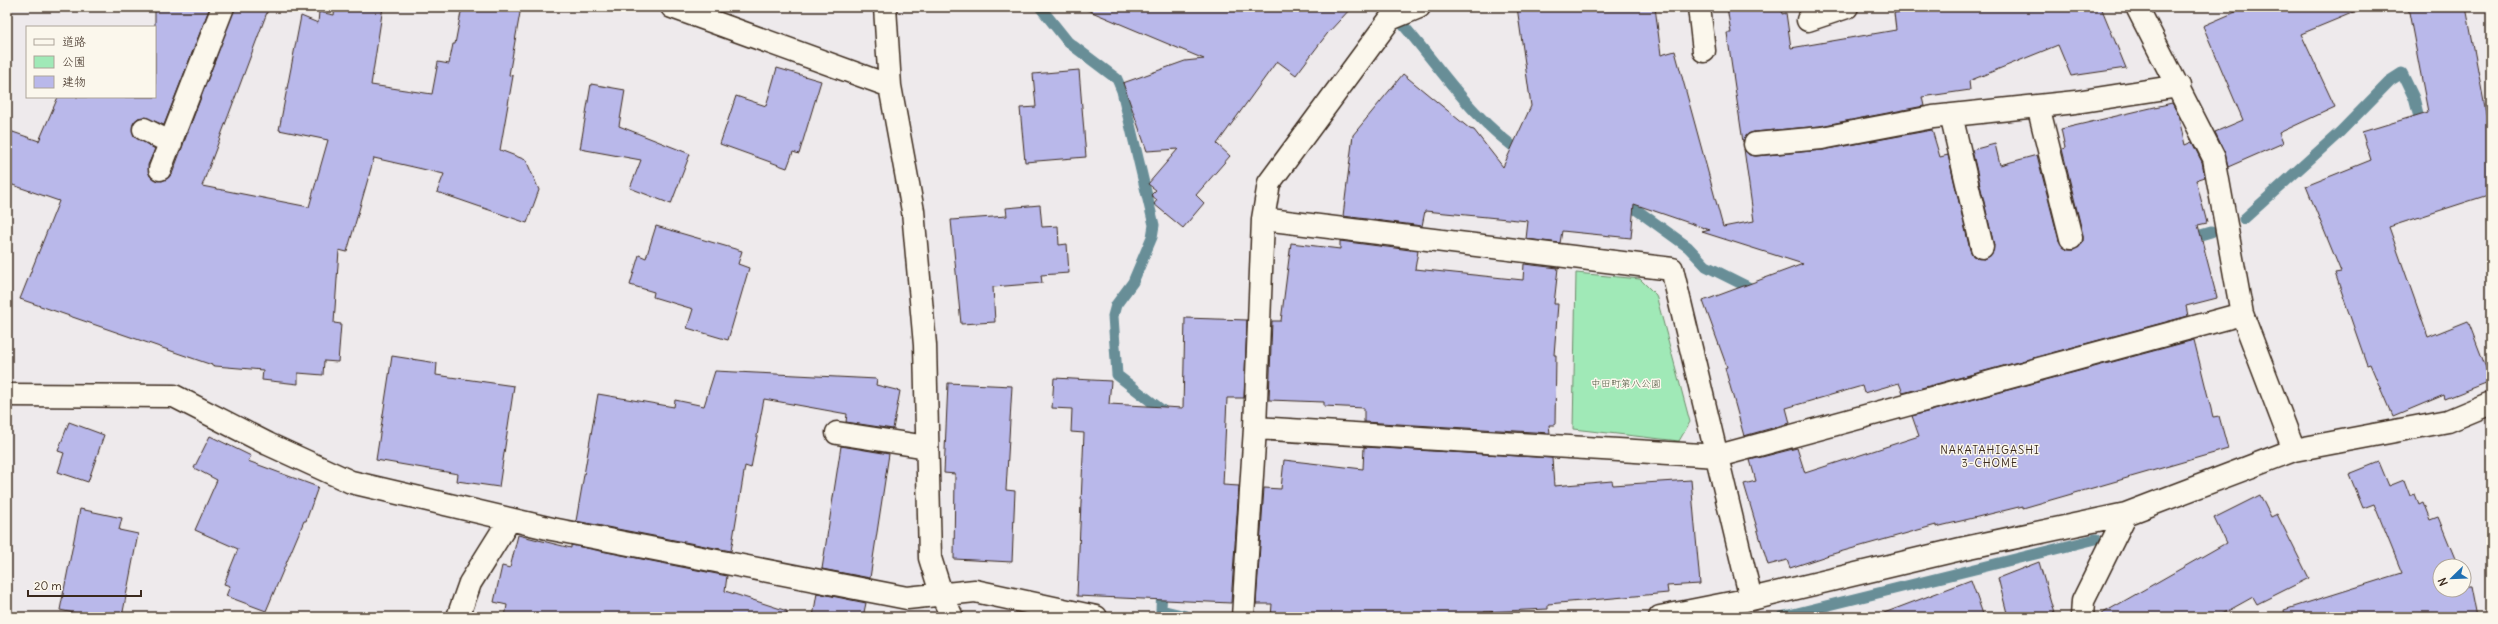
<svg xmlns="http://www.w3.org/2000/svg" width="2498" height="624" viewBox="0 0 2498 624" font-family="Delius,'Klee One',sans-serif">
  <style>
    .green { fill: #a0e9b7; stroke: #6e8a6a }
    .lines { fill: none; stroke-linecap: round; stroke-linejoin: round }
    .stream { stroke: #688e97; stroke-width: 11 }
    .building { fill: #b9b8ea; stroke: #3b2a1e }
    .minor-casing { stroke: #3b2a1e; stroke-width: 25 }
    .minor { stroke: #fbf7ec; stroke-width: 22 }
    .labels { text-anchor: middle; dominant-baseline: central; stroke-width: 3; stroke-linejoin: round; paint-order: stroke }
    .park-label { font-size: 10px; fill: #545a44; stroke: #fbf7ec }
    .neighbourhood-label { font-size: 11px; letter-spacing: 1px; fill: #3b2a1e; stroke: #fbf7ec }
  </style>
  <rect width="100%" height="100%" fill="#eeeaec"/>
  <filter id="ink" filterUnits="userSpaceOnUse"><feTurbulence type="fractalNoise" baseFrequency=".025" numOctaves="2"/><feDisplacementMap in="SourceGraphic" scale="8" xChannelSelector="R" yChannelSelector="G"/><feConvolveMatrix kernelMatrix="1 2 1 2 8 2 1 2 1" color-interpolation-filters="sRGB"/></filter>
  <g filter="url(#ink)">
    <path class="green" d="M1576,273L1640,279L1656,295L1690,422L1679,441L1573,429Z"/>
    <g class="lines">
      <path class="stream" d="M1040,7L1068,42L1117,79L1122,91L1154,225L1152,237L1133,282L1116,305L1113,316L1117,375L1167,414V417
        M1387,7C1433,55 1467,117 1524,154
        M1623,200L1688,247L1706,266L1758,292
        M2244,219L2340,132L2391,80L2402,73L2414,98L2422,129
        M2187,239L2211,232
        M1162,586L1161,610L1190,617
        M1781,617L2096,539"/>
    </g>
    <path class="building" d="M155,7H210L164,125L144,117L138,118L133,124L134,136L155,149L148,165L150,176L162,181L172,174L235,7H269L202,186L309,207L328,140L279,130L301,16L318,23L319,12L334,15L335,7H383L371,85L432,94L438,62L449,64L453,44H455L462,7H521L509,75L513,76L500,150L526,160L539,190L527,223L437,192L444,174L374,158L347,252L339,250L334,323L341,324L338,362L324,361L323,375L298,373V384L262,380L263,370L215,366L20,299L59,201L7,183V130L39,141L58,97H155Z
      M1080,7H1352L1327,34L1296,75L1277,61L1217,144L1230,156L1196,195L1204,203L1183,228L1154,204L1157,200L1151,195L1156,190L1148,184L1178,149L1147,151L1123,83L1185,61L1204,59Z
      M1517,7H1655L1661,55L1675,51L1723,227L1754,221L1744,149L1749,155L1756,156L1823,150L1932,130L1940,157L1948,155L1970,250L1973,256L1984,259L1990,256L1994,245L1972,150L1995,144L2000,165L2037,155L2059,241L2067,250H2074L2083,242V235L2062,149L2065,148L2061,129L2172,103L2178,114L2185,145L2192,142L2202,162L2205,177L2196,180L2207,223L2198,225L2217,298L2186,306L2188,316L1903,393L1899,383L1864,393L1862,386L1786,408L1790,423L1744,436L1725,368L1727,367L1703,301L1803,264L1702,232L1710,230L1634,204L1631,238L1562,231L1560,243L1526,239L1528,221L1425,211L1422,226L1343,216L1353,135L1403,74L1470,129L1474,130L1503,167L1531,106Z
      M1727,7H1781L1782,14L1786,13L1791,48L1896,30L1894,13L1936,7H2101L2126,68L2071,76L2058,45L1969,81L1970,90L1922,97L1924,106L1820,126L1754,132L1748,134L1743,142L1727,33H1731Z
      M2247,7L2364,8L2301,34L2335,107L2279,133L2283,143L2228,167L2225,153L2215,132L2243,120L2203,26Z
      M2408,7H2466L2491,139V194L2389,227L2428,337L2468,321L2491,381L2445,399L2444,395L2394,416L2392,411H2390L2370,364L2367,365L2335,273L2341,272L2306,186L2371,160L2362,132L2428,112Z
      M777,68L821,81L799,154L793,152L787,168L720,144L736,96L766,106Z
      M1079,70L1086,157L1025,162L1020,108L1036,107L1033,74Z
      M591,84L625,90L619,126L690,154L671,204L630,188L641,160L580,149Z
      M1040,205L1042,227L1058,226L1059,245L1067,244L1069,273L1041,275L1042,283L993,287L995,322L961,324L951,220L1007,216L1006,208Z
      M656,226L742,251L738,264L749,268L728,340L687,328L693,309L653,297L654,292L630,285L639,255L646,258Z
      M1340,241L1418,251L1415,269L1523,280L1524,264L1558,268L1554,304H1558L1554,355H1556L1555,425H1549L1550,433L1364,422V408L1324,406V402L1269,400L1272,321H1281L1291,243L1340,249Z
      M1185,318L1247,320L1244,398H1227L1223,485L1239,486L1231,603L1077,596L1084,433L1071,432L1072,409L1052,408L1054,378L1111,381L1109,404L1183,408Z
      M2194,340L2213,417L2219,416L2228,449L2023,508V506L1936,527V525L1829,555L1790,568L1787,560L1768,565L1744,484L1756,481L1750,460L1797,448L1805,473L1919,436L1912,416Z
      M392,356L437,363L436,375L514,386L499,487L457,481L458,474L376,460Z
      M715,371L877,379L876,385L900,391L893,429L846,422L847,414L764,399L751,468L745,466L731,551L576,521L598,394L674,407L675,400L704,406Z
      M948,383L1012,386L1006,490L1015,491L1012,562L954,559L955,474L944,473Z
      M69,422L104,435L88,482L58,472L64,453L58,451Z
      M210,436L251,456L248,461L318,487L306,521H304L266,611L226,596L230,586L224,584L238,549L195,530L217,480L194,468Z
      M841,446L889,454L870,578L822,569Z
      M1364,447L1552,458L1554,486L1612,481L1613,485L1691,480L1700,584L1667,586L1668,593L1548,604V609L1484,612V617H1271L1272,604H1256L1264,488L1281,489L1284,460L1363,469Z
      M2379,462L2389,486L2404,480L2410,496L2415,494L2419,504L2423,502L2430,520L2438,517L2458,566H2440V590H2464V582L2466,586H2471L2477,617H2285L2284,610L2402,573L2374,504L2363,508L2349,474Z
      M2260,495L2271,517L2277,514L2309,578L2257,604L2253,597L2217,617H2096L2226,543L2214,518Z
      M80,509L122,518L119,530L138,534L122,617H92L60,610Z
      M518,535L571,548V545L727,576L725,591L787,611L786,617H505L507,605L494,602L502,566L510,568Z
      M2039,562L2055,617H2008L1998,578Z
      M1971,580L1984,617H1885L1884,613Z
      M817,593L866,603L863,617H813Z"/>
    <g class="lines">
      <g class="minor-casing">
        <path id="minor" d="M672,7L890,86
          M885,7L890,86L913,211L925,345L930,558L941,593L952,617
          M1699,7L1704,51
          M2137,7L2214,158L2242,314L2294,450
          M1808,20L1847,7
          M2038,106L2071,238
          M1951,115L1982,247
          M144,129L171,143
          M1755,144L1822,138L1933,117L2076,102L2179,86
          M160,169L223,7
          M1263,219L1672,269L1751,599
          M7,395L174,396L268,444L351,482L552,529L907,598L975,591L1096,617
          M1255,428L1718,456L2242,314
          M837,433L927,447
          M458,617L470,583L510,519
          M1243,617L1255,428L1263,219L1269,183L1390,19L1419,7
          M1660,617L1751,599L1965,548L2126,514L2294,450L2448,421L2491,403
          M2082,617L2083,601L2126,514"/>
      </g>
      <use href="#minor" class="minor"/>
    </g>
  </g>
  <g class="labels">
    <g class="park-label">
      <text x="1626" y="383">中田町第八公園</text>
    </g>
    <g class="neighbourhood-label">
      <text x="1990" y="450">NAKATAHIGASHI<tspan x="1990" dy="13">3-CHOME</tspan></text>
    </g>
  </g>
  <rect width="2498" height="624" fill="none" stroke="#fbf7ec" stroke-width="24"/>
  <rect x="12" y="12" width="2474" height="600" fill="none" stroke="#3b2a1e" stroke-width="1.5" filter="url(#ink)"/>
  <rect x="26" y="26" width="130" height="72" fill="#fbf7ec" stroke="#aea59a"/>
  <rect x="34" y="39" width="20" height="6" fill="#fbf7ec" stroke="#aea59a"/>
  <text x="62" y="46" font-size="12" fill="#3b2a1e">道路</text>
  <rect x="34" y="56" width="20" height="12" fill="#a0e9b7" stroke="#aea59a"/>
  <text x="62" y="66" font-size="12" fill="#3b2a1e">公園</text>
  <rect x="34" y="76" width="20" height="12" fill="#b9b8ea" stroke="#aea59a"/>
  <text x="62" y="86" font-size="12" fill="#3b2a1e">建物</text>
  <g transform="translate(2452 578) rotate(247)"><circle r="19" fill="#fbf7ec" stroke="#aea59a"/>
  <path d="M0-3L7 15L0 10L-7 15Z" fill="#1f6fb2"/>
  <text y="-6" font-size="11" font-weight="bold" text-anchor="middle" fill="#3b2a1e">N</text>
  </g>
  <path d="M28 590v6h113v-6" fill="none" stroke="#3b2a1e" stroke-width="2"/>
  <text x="34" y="590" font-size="12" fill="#3b2a1e" stroke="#fbf7ec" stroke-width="3" paint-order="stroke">20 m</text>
</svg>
